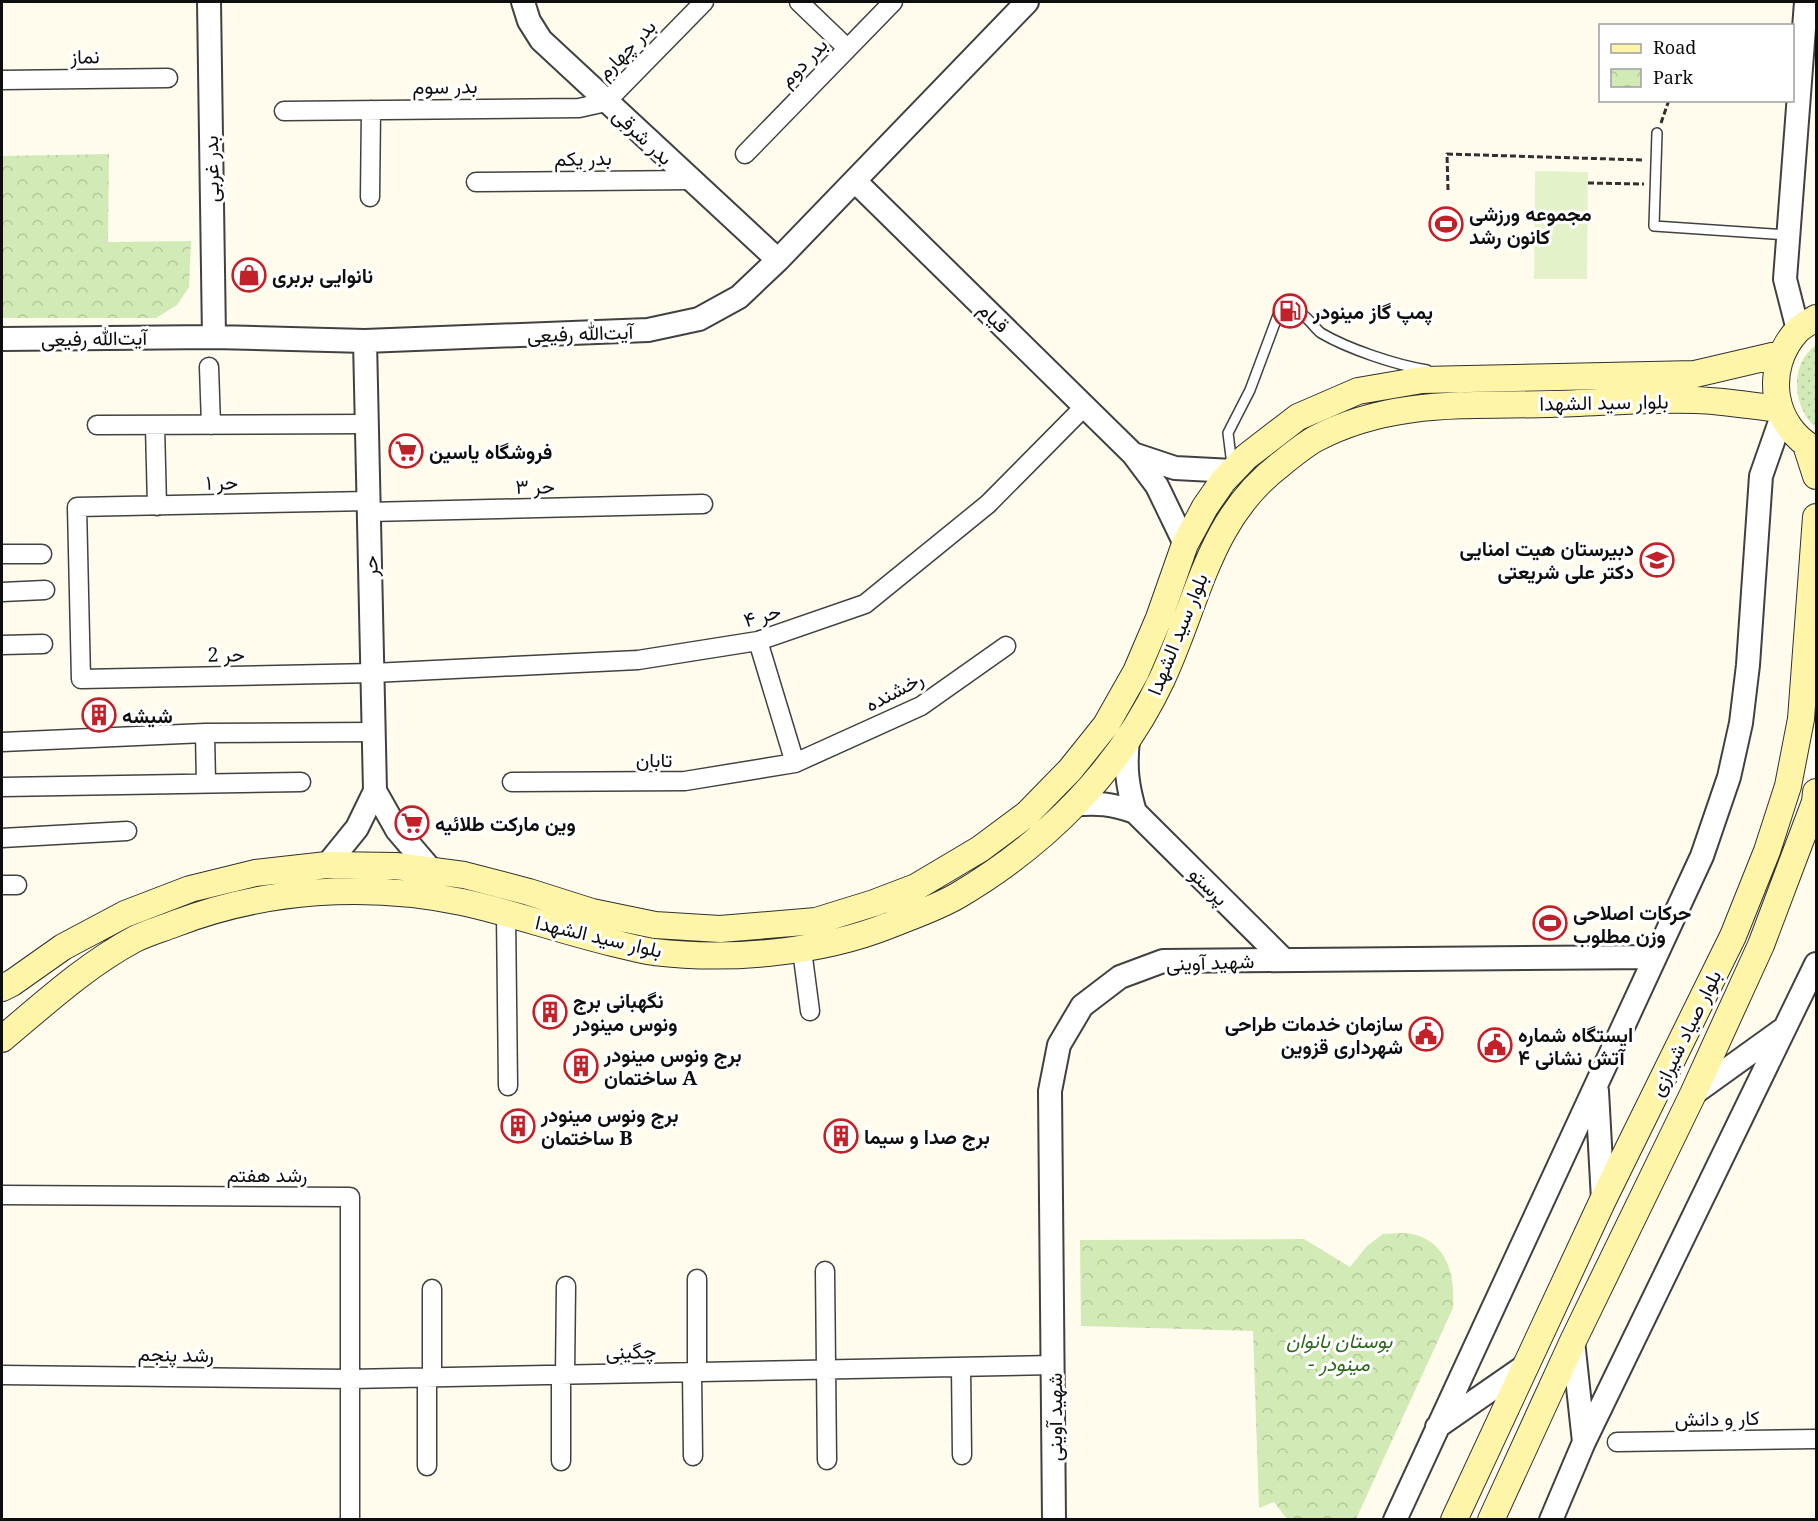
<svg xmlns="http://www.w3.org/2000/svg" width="1818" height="1521" viewBox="0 0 1818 1521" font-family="'Noto Serif',Vazirmatn,serif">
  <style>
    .grass { fill: url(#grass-dots) }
    .park { fill: url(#park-crowns) }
    .pitch { fill: #e4f2c9 }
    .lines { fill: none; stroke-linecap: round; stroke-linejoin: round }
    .service-casing { stroke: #414141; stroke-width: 12 }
    .minor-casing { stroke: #414141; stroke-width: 21 }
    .tertiary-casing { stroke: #414141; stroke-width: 26 }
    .secondary-casing { stroke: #303030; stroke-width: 28 }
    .path { stroke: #303030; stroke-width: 3; stroke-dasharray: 6 3; stroke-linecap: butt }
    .service { stroke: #fff; stroke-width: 9 }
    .minor { stroke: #fff; stroke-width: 18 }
    .tertiary { stroke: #fff; stroke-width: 22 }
    .secondary { stroke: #fff5a9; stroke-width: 26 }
    .labels { text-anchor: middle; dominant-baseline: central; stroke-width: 6; stroke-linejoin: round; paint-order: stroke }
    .street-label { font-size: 20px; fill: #0e0e0e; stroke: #fff }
    .poi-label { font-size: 20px; font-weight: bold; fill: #0e0e0e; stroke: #fff; text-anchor: start }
    .park-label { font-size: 20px; font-style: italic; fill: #2c681c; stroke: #fff }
  </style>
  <defs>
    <pattern id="grass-dots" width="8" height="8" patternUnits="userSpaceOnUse" patternTransform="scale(1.5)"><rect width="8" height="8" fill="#d2ebb6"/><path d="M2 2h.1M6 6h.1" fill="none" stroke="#b3c89b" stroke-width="1.8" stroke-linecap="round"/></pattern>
    <pattern id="park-crowns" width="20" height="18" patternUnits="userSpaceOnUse" patternTransform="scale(1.5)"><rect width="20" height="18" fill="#d2ebb6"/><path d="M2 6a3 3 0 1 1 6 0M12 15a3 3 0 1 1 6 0" fill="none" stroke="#b3c89b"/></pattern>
  </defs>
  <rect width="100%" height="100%" fill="#fffcee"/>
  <path class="grass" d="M1816,345V428C1792,407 1789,364 1816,345Z"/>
  <path class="park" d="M109,154L108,242L191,241L189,287L177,305L156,318H2V156Z
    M1383,1234C1393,1234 1406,1232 1416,1235C1449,1245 1455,1278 1453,1308L1356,1519H1287L1274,1502L1259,1508L1253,1331L1081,1326L1080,1240L1304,1239L1350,1267L1367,1246Z"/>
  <path class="pitch" d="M1535,171L1588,172L1587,279H1534Z"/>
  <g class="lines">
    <g class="service-casing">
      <path id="service" d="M1657,133L1654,226L1788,235
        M1232,465L1228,433L1250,390L1278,315C1283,314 1291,311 1296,312C1307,314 1313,327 1321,333C1348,349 1396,365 1427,370"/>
    </g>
    <g class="minor-casing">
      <path id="minor" d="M799,2L847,48
        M2,80L168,78
        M284,111L579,108L606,102L704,2
        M745,154L893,2
        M476,182L691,180
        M370,197L371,110
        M209,367L211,425
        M97,425L367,424
        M155,426L157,506
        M369,501L77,507L81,679L373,673L638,660L758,641L865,604L988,504L1085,406
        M369,512L703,504
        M2,554H42
        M2,592L45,590
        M758,641L795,763
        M2,645L43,644
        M205,733L206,783
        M2,742L205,733L374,732
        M512,782L685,781L795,763L921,706L1006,646
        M2,787L301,782
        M2,838L127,831
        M2,885H17
        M506,914L508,1086
        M802,950L810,1011
        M2,1195L350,1197V1379L2,1375
        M825,1271L827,1460
        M697,1279V1372
        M432,1289V1377
        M961,1367L962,1455
        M692,1372L693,1456
        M561,1375V1461
        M565,1375L566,1286
        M427,1377V1466
        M1617,1442L1816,1439
        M350,1520V1379L1054,1365"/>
    </g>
    <g class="tertiary-casing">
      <path id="tertiary" d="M209,2L214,337
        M523,2L529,21L541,40L778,260
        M855,181L1133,454L1157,486L1185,544
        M1798,330L1785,279L1806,2
        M2,339L214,337L365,341L648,330L699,319L739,297L778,260L1027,2
        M365,341L375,791L397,830L432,871
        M1133,454L1175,468L1233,471
        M1128,740C1125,767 1127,785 1135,812
        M1073,805C1096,802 1113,804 1135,812L1284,960
        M327,865L357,828L375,791
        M1597,1091L1603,1200
        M1693,1094L1782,1030
        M1573,1341L1584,1442
        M1437,1427L1525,1366
        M1054,1520L1050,1091L1059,1045L1082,1006L1120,977L1163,961L1654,957
        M1395,1520L1702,856L1729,777L1741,723L1748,665L1761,476L1782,416
        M1551,1520L1584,1442L1816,964"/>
    </g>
    <g class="secondary-casing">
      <path id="secondary" d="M1816,318C1810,322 1802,326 1797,331C1763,368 1771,427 1816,450
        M1806,445L1816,476
        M2,988L12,983L63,947L125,914L190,889L255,873L327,865L396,866L464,875L529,892L592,912L655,925L720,929L816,921L874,903L916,887L980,849L1027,814L1070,770L1106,725L1136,672L1159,618L1185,544L1205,507L1223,481L1246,457L1298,417L1358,391L1422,380L1695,374L1781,354
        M2,1039C44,1004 86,965 135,939C147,933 161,929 174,924C264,889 367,882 462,902C513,913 562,931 613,943C626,946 640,950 654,952C729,961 820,953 890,925C912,916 936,908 957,896C1044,845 1119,771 1162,679C1199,600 1208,519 1281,464C1292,455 1303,446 1315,439C1390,399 1468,406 1550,404C1598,403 1648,398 1696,400C1724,401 1752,406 1779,409
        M1454,1520L1603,1200L1733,936L1767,851L1788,786L1801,719L1816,517
        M1491,1520L1573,1341L1693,1094L1761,945L1815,802L1816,792"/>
    </g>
    <path class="path" d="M1661,123L1669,100
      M1588,183L1644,184
      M1448,190L1447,154L1643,160"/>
    <use href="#service" class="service"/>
    <use href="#minor" class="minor"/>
    <use href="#tertiary" class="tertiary"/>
    <use href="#secondary" class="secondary"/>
  </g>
  <defs>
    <g id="stadium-ring" transform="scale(1.725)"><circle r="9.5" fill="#fff" stroke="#c2212a" stroke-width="1.5"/><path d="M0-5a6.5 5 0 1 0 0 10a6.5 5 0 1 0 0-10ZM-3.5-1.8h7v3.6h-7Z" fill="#c2212a"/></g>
    <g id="shop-ring" transform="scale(1.725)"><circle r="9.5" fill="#fff" stroke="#c2212a" stroke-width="1.5"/><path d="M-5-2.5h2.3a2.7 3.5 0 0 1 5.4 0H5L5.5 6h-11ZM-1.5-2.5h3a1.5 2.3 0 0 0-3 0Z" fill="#c2212a"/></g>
    <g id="fuel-ring" transform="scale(1.725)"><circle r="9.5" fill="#fff" stroke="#c2212a" stroke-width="1.5"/><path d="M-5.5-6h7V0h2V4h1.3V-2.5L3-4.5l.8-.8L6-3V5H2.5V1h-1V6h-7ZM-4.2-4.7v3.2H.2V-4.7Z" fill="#c2212a"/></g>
    <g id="supermarket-ring" transform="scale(1.725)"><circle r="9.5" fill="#fff" stroke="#c2212a" stroke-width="1.5"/><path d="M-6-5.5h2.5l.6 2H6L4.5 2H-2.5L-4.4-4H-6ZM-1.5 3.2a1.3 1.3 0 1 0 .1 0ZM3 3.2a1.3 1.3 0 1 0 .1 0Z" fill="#c2212a"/></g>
    <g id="school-ring" transform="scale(1.725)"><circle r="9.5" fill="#fff" stroke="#c2212a" stroke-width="1.5"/><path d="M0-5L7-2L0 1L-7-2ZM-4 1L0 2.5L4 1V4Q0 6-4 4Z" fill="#c2212a"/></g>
    <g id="building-ring" transform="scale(1.725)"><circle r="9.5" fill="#fff" stroke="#c2212a" stroke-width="1.5"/><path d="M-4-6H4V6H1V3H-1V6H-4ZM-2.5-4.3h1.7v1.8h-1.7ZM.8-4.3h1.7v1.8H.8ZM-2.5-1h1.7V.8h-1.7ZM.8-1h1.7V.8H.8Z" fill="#c2212a"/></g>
    <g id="civic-ring" transform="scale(1.725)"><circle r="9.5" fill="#fff" stroke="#c2212a" stroke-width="1.5"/><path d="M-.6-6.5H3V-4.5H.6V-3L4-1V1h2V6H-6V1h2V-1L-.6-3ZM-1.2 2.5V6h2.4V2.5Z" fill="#c2212a"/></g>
  </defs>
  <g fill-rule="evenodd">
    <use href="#stadium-ring" x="1446" y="224"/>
    <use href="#shop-ring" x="249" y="275"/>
    <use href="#fuel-ring" x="1290" y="311"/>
    <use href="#supermarket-ring" x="406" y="451"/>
    <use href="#school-ring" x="1657" y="560"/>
    <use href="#building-ring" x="99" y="715"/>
    <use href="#supermarket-ring" x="412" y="823"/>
    <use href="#stadium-ring" x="1550" y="923"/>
    <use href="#building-ring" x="550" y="1012"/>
    <use href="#civic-ring" x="1426" y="1034"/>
    <use href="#civic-ring" x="1495" y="1045"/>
    <use href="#building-ring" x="581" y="1066"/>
    <use href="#building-ring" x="518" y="1126"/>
    <use href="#building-ring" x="841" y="1136"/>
  </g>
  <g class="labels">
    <g class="street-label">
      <text transform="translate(626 49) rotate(-46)">بدر چهارم</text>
      <text transform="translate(85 56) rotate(-1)">نماز</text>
      <text transform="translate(803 62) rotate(-46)">بدر دوم</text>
      <text transform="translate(445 86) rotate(-1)">بدر سوم</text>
      <text transform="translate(643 136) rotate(43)">بدر شرقی</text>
      <text transform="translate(583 158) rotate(-1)">بدر یکم</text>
      <text transform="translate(211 169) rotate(-91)">بدر غربی</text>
      <text transform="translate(994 317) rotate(44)">قیام</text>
      <text transform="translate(580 333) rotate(-2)">آیت‌الله رفیعی</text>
      <text transform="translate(94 338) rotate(-1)">آیت‌الله رفیعی</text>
      <text transform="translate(1604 402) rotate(-1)">بلوار سید الشهدا</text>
      <text transform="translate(222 482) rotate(-1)">حر ۱</text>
      <text transform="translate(535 486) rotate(-1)">حر ۳</text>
      <text transform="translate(370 566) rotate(-91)">حر</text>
      <text transform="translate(762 615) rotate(-16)">حر ۴</text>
      <text transform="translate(1177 634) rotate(-68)">بلوار سید الشهدا</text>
      <text transform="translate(226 654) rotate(-1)">حر 2</text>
      <text transform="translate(894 691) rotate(-28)">رخشنده</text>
      <text x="654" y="759">تابان</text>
      <text transform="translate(1209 886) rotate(45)">پرستو</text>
      <text transform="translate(599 936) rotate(13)">بلوار سید الشهدا</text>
      <text transform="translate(1210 962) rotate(-2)">شهید آوینی</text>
      <text transform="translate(1685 1033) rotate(-64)">بلوار صیاد شیرازی</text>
      <text x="267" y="1174">رشد هفتم</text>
      <text transform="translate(631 1351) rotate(-1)">چگینی</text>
      <text transform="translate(176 1354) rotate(1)">رشد پنجم</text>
      <text transform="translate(1054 1417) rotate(-90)">شهید آوینی</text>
      <text transform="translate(1717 1418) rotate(-1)">کار و دانش</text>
    </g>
    <g class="poi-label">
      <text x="1469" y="213">مجموعه ورزشی<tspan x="1469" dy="23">کانون رشد</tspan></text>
      <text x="272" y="275">نانوایی بربری</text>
      <text x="1313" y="311">پمپ گاز مینودر</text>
      <text x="429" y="451">فروشگاه یاسین</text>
      <text x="1634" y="548" text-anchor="end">دبیرستان هیت امنایی<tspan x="1634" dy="23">دکتر علی شریعتی</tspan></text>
      <text x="122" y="715">شیشه</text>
      <text x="435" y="823">وین مارکت طلائیه</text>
      <text x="1573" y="912">حرکات اصلاحی<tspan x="1573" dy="23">وزن مطلوب</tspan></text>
      <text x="573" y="1000">نگهبانی برج<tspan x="573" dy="23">ونوس مینودر</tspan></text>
      <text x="1403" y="1023" text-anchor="end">سازمان خدمات طراحی<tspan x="1403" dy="23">شهرداری قزوین</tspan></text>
      <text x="1518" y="1034">ایستگاه شماره<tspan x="1518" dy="23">۴ آتش نشانی</tspan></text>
      <text x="604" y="1054">برج ونوس مینودر<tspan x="604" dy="23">ساختمان A</tspan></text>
      <text x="541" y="1114">برج ونوس مینودر<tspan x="541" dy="23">ساختمان B</tspan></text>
      <text x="864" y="1136">برج صدا و سیما</text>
    </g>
    <g class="park-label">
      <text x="1339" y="1340">بوستان بانوان<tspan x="1339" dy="23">- مینودر</tspan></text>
    </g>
  </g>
  <rect width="1818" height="1521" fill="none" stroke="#0e0e0e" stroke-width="6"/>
  <rect x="1599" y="24" width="195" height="78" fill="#ffffff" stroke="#9f9f9f" stroke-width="1.5"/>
  <rect x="1611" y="44" width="30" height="9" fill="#fff5a9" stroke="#9f9f9f" stroke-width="1.5"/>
  <text x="1653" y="54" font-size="18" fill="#0e0e0e">Road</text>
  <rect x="1611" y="69" width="30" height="18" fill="url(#park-crowns)" stroke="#9f9f9f" stroke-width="1.5"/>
  <text x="1653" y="84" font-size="18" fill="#0e0e0e">Park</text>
</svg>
